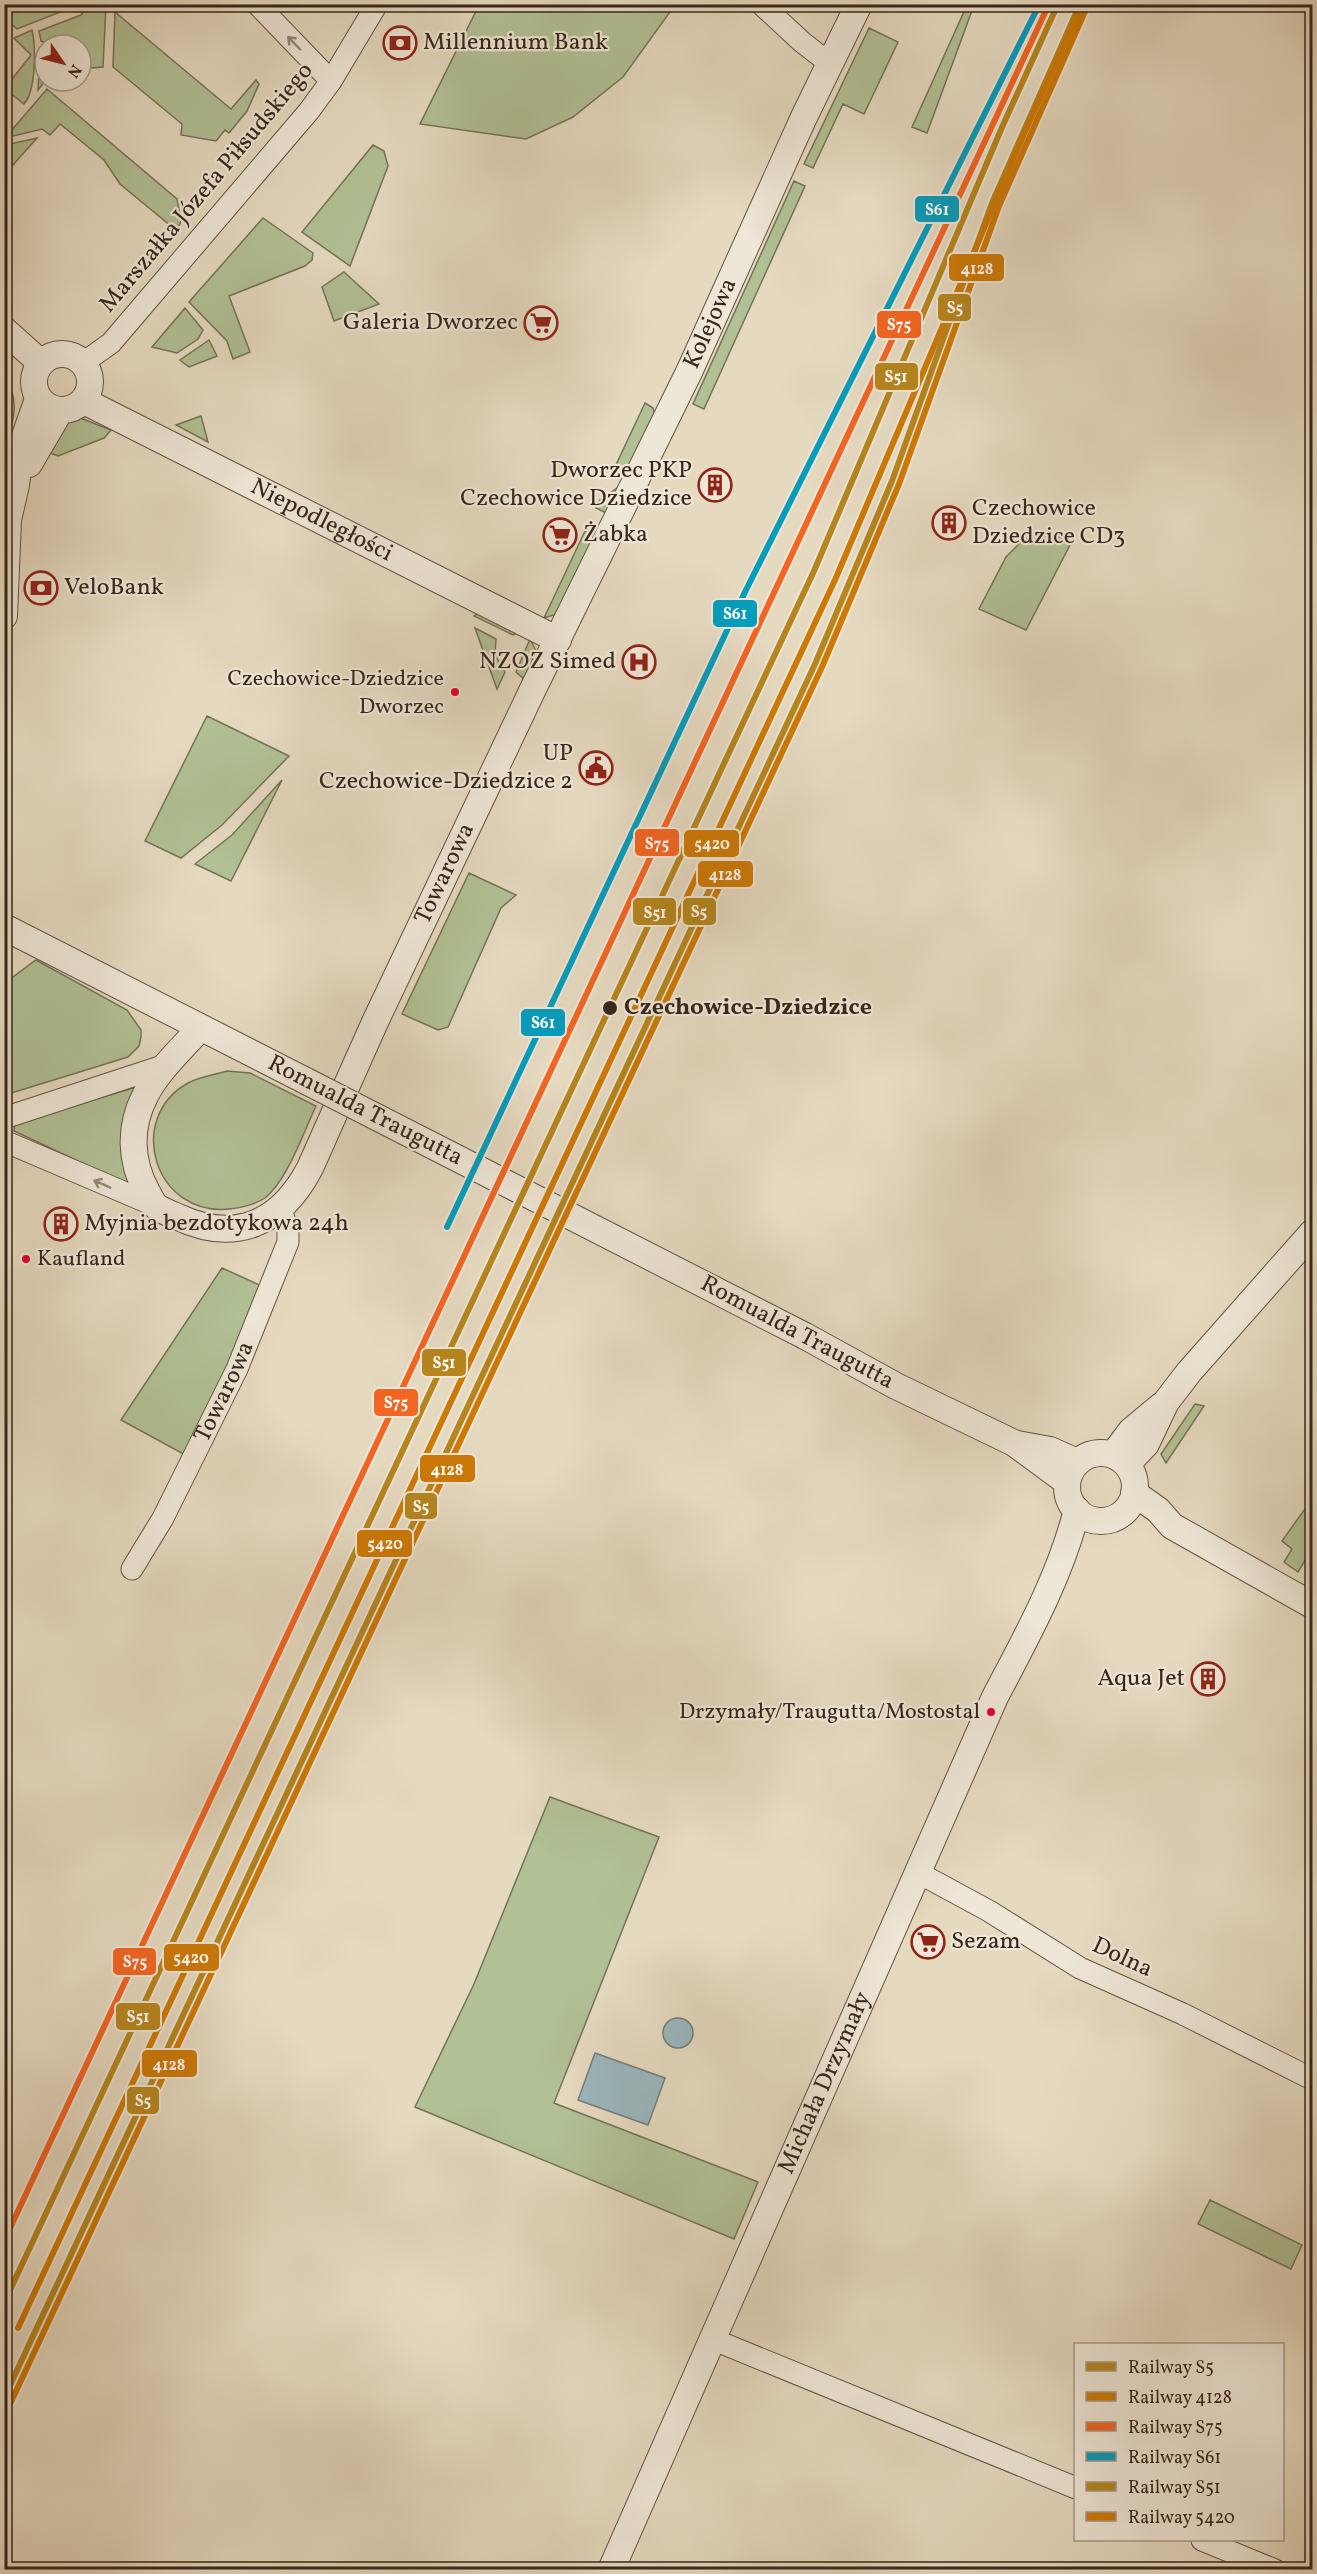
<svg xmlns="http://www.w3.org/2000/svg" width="1317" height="2574" viewBox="0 0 1317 2574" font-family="Vollkorn,serif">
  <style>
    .green { fill: #b1c095; stroke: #747358; stroke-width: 1.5 }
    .water { fill: #9bb7be; stroke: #737d7c; stroke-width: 1.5 }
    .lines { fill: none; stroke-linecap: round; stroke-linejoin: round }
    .minor-casing { stroke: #625344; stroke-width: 23 }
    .tertiary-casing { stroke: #625344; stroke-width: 28 }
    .minor { stroke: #eee6d6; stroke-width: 21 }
    .tertiary { stroke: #eee6d6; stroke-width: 26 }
    .tertiary-bridge-casing { stroke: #625344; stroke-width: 28; stroke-linecap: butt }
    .tertiary-bridge { stroke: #eee6d6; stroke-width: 26 }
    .rail-1-casing { stroke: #eee6d6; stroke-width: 10 }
    .rail-2-casing { stroke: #eee6d6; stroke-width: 10 }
    .rail-3-casing { stroke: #eee6d6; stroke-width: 10 }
    .rail-4-casing { stroke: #eee6d6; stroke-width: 10 }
    .rail-5-casing { stroke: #eee6d6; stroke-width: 10 }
    .rail-6-casing { stroke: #eee6d6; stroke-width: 10 }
    .rail-1 { stroke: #b6851d; stroke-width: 6 }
    .rail-2 { stroke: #cd7906; stroke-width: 6 }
    .rail-3 { stroke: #f26522; stroke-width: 6 }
    .rail-4 { stroke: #069cbc; stroke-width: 6 }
    .rail-5 { stroke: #b6851d; stroke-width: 6 }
    .rail-6 { stroke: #cd7906; stroke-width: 6 }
    .oneway { stroke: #928678 }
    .bus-dot { fill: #e4002b; stroke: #eee6d6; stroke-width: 2 }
    .stop-dot { fill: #37261a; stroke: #eee6d6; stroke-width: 2 }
    .labels { text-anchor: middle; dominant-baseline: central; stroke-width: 4.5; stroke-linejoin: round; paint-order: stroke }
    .bus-label { font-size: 22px; fill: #37261a; stroke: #eee6d6; text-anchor: end }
    .poi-label { font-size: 24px; fill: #37261a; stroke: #eee6d6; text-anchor: start }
    .street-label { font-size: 24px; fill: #37261a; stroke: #eee6d6 }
    .stop-label { font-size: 24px; font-weight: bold; fill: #37261a; stroke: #eee6d6; text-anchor: start }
    .line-badge { stroke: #eee6d6; stroke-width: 2 }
    .badge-label { font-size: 16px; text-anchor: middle; font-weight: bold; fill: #fff }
  </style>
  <rect width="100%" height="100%" fill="#e5d9c0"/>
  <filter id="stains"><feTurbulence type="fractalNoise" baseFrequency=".00333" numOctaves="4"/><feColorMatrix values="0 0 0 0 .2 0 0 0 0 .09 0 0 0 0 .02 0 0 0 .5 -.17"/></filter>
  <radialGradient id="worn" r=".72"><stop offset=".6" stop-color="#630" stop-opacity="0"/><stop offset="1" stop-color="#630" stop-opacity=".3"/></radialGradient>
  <path class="green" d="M7,5H78L17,29L9,22Z
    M89,5H106L103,67L92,68L81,60V45H51L41,41L39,31L81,15Z
    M479,5V4L675,5L623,77L573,117L526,139L420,124Z
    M967,5H974L927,133L912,127Z
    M115,12L231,109L256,80L259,84L247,111L229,133L225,130L216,141L181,135L182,124L113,67Z
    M869,28L898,42L864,114L843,104L813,168L804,164Z
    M32,30C36,48 36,91 24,104L10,93L5,100V80L9,83L31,55L14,38Z
    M40,49L45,51V81L38,90Z
    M47,89L177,199L181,221L177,231L120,184L104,160L60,124L50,135L42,129L5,138Z
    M37,138L5,174V145Z
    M373,145L384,151L388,166L350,266L302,232Z
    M794,181L805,186L704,409L693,404Z
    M263,218L313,253L312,260L305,266L229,296L250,352L233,359L227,341L189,302Z
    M344,272L379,304L334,321L322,287Z
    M185,308L203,330L198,339L177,353L152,347Z
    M209,340L217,356L189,367L180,360Z
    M5,377C21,402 13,422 5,448Z
    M645,403L653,408L655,416L624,476L615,471V467Z
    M201,416L208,442L176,425Z
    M78,417L111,430L104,438L58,456L44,451L68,421Z
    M617,488L620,489L608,514L596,508L600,500Z
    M585,531L596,533L557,614L544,618Z
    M1048,531L1071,543L1026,630L979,609L1006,557L1023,540Z
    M477,614H481L518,633L513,635L474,616Z
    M475,628L496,639L495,655L505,672L497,689Z
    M530,639L537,653L525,680L516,672Z
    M207,716L289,756L222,825L181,858L145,841Z
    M282,780L231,881L195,864L232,835Z
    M469,873L516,895L501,908L448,1027L438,1030L402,1014Z
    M36,960L127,1010L141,1030V1037L139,1046L128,1057L5,1095V983Z
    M227,1071L250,1073L316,1106C304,1131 287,1181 265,1198C256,1204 241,1208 230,1209C154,1217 125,1118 188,1083C199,1077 214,1075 227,1071Z
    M136,1087C121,1122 117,1147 129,1185L14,1131L15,1124Z
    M222,1268L264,1287L187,1456L121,1420Z
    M1195,1404L1204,1406L1166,1463L1161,1454Z
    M1312,1499V1549L1298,1572L1284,1562L1292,1549L1282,1541Z
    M550,1797L659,1837L554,2103L758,2182L734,2239L415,2107L474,1984Z
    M1210,2200L1302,2245L1291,2269L1198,2224Z"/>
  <path class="water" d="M663 2033a15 15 0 1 1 30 0a15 15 0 1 1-30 0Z
    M595,2053L665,2078L648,2125L578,2100Z"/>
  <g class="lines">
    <g class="minor-casing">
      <g id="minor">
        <path d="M257,4L331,81"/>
        <path d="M761,4L802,42L829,63"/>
        <path d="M83,363L111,343L309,111L331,81L377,4"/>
        <path d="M4,1118L169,1064"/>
        <path d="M4,1141L156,1206"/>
        <path id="s1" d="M132,1569L163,1518L237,1369L288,1242V1229L280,1208"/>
        <path d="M917,1872L989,1911L1080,1968L1183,2014L1312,2079"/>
        <path d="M712,2339L1076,2488"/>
        <path d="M1202,2540L1275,2570"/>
      </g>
    </g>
    <g class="tertiary-casing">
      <g id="tertiary">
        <path d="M4,330L41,363"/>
        <circle cx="62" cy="382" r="28"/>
        <path id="s2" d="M84,401L558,640"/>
        <path d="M29,464L60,411"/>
        <path d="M4,616L8,520L16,485L20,450L38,399"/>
        <path d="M4,927L306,1081"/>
        <path id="s3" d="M200,1028C182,1049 157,1071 145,1096C129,1127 130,1161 147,1192C150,1197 153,1204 157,1207C163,1211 171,1214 178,1217C236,1244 281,1223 310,1168L375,1022L533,689L690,370L804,117L859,4"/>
        <path d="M805,1336L896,1386L1014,1443L1067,1482"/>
        <path d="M1017,1444L1050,1450L1077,1462"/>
        <circle cx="1101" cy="1487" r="34"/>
        <path d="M1113,1455L1131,1431L1161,1406"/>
        <path d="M1127,1464L1146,1444L1166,1402L1189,1372L1312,1233"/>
        <path d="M1134,1493L1158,1510L1172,1526L1312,1605"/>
        <path id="s4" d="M611,2570L995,1697C1027,1636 1060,1577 1077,1510"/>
      </g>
    </g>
    <use href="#minor" class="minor"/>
    <use href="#tertiary" class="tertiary"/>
    <g class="tertiary-bridge-casing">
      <path id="tertiary-bridge" d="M306,1081L805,1336"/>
    </g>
    <use href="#tertiary-bridge" class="tertiary-bridge"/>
    <g class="rail-1-casing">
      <path id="rail-1" d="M4,2398L815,664L892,481L992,203L1080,4"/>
    </g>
    <g class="rail-2-casing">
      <path id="rail-2" d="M11,2402L822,667L899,484L999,206L1087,7"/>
    </g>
    <g class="rail-3-casing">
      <path id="rail-3" d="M4,2241L1049,4"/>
    </g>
    <g class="rail-4-casing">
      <path id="rail-4" d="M447,1227L745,592L1038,7"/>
    </g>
    <g class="rail-5-casing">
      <path id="rail-5" d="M4,2303L814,571L1003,125L1058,4"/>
    </g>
    <g class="rail-6-casing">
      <path id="rail-6" d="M18,2328L835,580L1024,134L1080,10"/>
    </g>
    <use href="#rail-1" class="rail-1"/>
    <use href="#rail-2" class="rail-2"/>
    <use href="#rail-3" class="rail-3"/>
    <use href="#rail-4" class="rail-4"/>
    <use href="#rail-5" class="rail-5"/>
    <use href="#rail-6" class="rail-6"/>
  </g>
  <defs><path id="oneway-shaft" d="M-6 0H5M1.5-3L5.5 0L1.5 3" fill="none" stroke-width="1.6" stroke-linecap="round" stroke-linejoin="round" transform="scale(1.5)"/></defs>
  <g class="oneway">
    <use href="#oneway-shaft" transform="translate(294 43) rotate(-134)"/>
    <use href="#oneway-shaft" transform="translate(102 1184) rotate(-156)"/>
  </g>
  <defs>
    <g id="bank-ring" transform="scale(1.725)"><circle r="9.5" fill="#eee6d6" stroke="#8f2418" stroke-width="1.5"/><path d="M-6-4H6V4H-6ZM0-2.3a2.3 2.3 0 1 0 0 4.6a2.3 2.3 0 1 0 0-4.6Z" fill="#8f2418"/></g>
    <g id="supermarket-ring" transform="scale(1.725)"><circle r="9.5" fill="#eee6d6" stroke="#8f2418" stroke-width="1.5"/><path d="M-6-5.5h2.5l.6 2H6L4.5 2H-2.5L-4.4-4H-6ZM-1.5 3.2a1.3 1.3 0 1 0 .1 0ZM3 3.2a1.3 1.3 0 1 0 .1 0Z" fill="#8f2418"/></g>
    <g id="building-ring" transform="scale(1.725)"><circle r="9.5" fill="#eee6d6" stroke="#8f2418" stroke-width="1.5"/><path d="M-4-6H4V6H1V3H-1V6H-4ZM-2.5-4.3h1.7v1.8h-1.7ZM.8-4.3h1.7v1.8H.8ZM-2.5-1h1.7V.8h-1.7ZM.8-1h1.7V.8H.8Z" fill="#8f2418"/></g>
    <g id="hospital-ring" transform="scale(1.725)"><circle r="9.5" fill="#eee6d6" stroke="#8f2418" stroke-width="1.5"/><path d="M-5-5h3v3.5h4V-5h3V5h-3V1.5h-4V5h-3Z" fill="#8f2418"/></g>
    <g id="civic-ring" transform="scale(1.725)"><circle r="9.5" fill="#eee6d6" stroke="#8f2418" stroke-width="1.5"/><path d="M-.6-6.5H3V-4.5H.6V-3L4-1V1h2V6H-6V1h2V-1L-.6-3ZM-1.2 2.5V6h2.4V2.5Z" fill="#8f2418"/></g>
  </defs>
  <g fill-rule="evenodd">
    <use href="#bank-ring" x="400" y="43"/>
    <use href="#supermarket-ring" x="541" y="323"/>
    <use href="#building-ring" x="715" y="485"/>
    <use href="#building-ring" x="949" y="523"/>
    <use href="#supermarket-ring" x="560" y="535"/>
    <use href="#bank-ring" x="41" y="588"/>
    <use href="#hospital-ring" x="639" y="662"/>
    <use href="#civic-ring" x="596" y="768"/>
    <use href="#building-ring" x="61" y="1224"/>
    <use href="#building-ring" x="1208" y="1679"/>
    <use href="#supermarket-ring" x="928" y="1942"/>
  </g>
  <g class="bus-dot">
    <circle cx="455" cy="692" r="5"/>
    <circle cx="26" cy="1259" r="5"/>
    <circle cx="991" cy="1712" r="5"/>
  </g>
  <circle class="stop-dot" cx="610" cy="1008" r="8"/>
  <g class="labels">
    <g class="bus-label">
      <text x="444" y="679">Czechowice-Dziedzice<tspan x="444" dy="28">Dworzec</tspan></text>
      <text x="37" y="1259" text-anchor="start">Kaufland</text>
      <text x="980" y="1712">Drzymały/Traugutta/Mostostal</text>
    </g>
    <g class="poi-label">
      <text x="423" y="43">Millennium Bank</text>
      <text x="518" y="323" text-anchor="end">Galeria Dworzec</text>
      <text x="692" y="471" text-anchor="end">Dworzec PKP<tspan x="692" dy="28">Czechowice Dziedzice</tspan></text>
      <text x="972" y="509">Czechowice<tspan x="972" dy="28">Dziedzice CD3</tspan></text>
      <text x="583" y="535">Żabka</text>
      <text x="64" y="588">VeloBank</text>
      <text x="616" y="662" text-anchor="end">NZOZ Simed</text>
      <text x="573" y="754" text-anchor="end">UP<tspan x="573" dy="28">Czechowice-Dziedzice 2</tspan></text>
      <text x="84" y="1224">Myjnia bezdotykowa 24h</text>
      <text x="1185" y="1679" text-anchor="end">Aqua Jet</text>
      <text x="951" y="1942">Sezam</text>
    </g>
    <g class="street-label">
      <text transform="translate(207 188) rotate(-50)">Marszałka Józefa Piłsudskiego</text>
      <text stroke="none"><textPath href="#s3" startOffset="1323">Kolejowa</textPath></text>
      <text stroke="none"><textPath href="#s2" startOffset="266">Niepodległości</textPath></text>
      <text stroke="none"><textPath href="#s3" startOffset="712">Towarowa</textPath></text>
      <text transform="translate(365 1111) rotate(27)">Romualda Traugutta</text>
      <text transform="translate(797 1333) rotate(28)">Romualda Traugutta</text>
      <text stroke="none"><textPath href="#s1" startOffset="200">Towarowa</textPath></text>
      <text transform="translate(1122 1958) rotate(25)">Dolna</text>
      <text stroke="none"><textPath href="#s4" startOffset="532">Michała Drzymały</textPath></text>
    </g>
    <g class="stop-label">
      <text x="624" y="1008">Czechowice-Dziedzice</text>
    </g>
  </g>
  <g class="line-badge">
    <rect x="914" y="195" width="46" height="28" rx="6" fill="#069cbc"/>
    <rect x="948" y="253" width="57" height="29" rx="6" fill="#cd7906"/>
    <rect x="937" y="293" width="35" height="29" rx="6" fill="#b6851d"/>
    <rect x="876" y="310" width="46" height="29" rx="6" fill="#f26522"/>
    <rect x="874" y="362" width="45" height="29" rx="6" fill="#b6851d"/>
    <rect x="712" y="599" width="46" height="29" rx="6" fill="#069cbc"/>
    <rect x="634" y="828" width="46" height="29" rx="6" fill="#f26522"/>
    <rect x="683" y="829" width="57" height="29" rx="6" fill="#cd7906"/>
    <rect x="697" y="860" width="57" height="28" rx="6" fill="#cd7906"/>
    <rect x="682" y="897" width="35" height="29" rx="6" fill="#b6851d"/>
    <rect x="632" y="897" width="45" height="29" rx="6" fill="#b6851d"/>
    <rect x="520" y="1008" width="46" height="29" rx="6" fill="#069cbc"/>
    <rect x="421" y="1348" width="46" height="29" rx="6" fill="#b6851d"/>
    <rect x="373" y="1388" width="46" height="29" rx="6" fill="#f26522"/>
    <rect x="419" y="1454" width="57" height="29" rx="6" fill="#cd7906"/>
    <rect x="404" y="1492" width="34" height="28" rx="6" fill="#b6851d"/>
    <rect x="356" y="1529" width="57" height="29" rx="6" fill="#cd7906"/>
    <rect x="163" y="1943" width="57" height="29" rx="6" fill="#cd7906"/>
    <rect x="112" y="1947" width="45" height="29" rx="6" fill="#f26522"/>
    <rect x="115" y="2002" width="46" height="29" rx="6" fill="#b6851d"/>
    <rect x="141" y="2049" width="57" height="29" rx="6" fill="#cd7906"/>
    <rect x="126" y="2086" width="34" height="29" rx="6" fill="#b6851d"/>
  </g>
  <g class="badge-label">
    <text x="937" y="215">S61</text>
    <text x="977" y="274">4128</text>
    <text x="955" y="313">S5</text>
    <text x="899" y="330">S75</text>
    <text x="896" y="382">S51</text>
    <text x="735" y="619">S61</text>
    <text x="657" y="849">S75</text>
    <text x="712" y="849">5420</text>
    <text x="725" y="880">4128</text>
    <text x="699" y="917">S5</text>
    <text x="655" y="918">S51</text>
    <text x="543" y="1028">S61</text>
    <text x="444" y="1368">S51</text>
    <text x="396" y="1408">S75</text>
    <text x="447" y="1475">4128</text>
    <text x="421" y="1512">S5</text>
    <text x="385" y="1549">5420</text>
    <text x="191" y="1963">5420</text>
    <text x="135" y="1967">S75</text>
    <text x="138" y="2022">S51</text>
    <text x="169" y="2070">4128</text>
    <text x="143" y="2106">S5</text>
  </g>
  <rect width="1317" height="2574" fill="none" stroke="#e5d9c0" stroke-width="24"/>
  <rect x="6" y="6" width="1305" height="2562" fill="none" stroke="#37261a" stroke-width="3"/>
  <rect x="12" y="12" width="1293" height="2550" fill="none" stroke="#37261a" stroke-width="1.5"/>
  <rect x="1074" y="2343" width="210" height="198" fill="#eee6d6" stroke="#a5998b" stroke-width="1.5"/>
  <rect x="1086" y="2362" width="30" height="9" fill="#b6851d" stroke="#a5998b" stroke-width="1.5"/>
  <text x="1128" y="2373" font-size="18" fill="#37261a">Railway S5</text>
  <rect x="1086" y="2392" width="30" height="9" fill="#cd7906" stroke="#a5998b" stroke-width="1.5"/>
  <text x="1128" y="2403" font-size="18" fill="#37261a">Railway 4128</text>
  <rect x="1086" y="2422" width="30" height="9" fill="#f26522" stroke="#a5998b" stroke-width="1.5"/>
  <text x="1128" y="2433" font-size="18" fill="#37261a">Railway S75</text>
  <rect x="1086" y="2452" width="30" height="9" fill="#069cbc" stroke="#a5998b" stroke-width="1.5"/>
  <text x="1128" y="2463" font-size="18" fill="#37261a">Railway S61</text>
  <rect x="1086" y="2482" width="30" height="9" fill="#b6851d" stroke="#a5998b" stroke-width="1.5"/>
  <text x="1128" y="2493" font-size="18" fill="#37261a">Railway S51</text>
  <rect x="1086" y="2512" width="30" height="9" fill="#cd7906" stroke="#a5998b" stroke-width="1.5"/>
  <text x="1128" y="2523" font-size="18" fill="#37261a">Railway 5420</text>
  <g transform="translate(63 63) rotate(125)"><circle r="28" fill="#eee6d6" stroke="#a5998b" stroke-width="1.5"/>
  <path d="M0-4.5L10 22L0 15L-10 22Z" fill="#8f2418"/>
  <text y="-9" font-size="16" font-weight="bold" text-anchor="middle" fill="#37261a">N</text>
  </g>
  <rect width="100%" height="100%" filter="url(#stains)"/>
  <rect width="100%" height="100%" fill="url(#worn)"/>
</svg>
